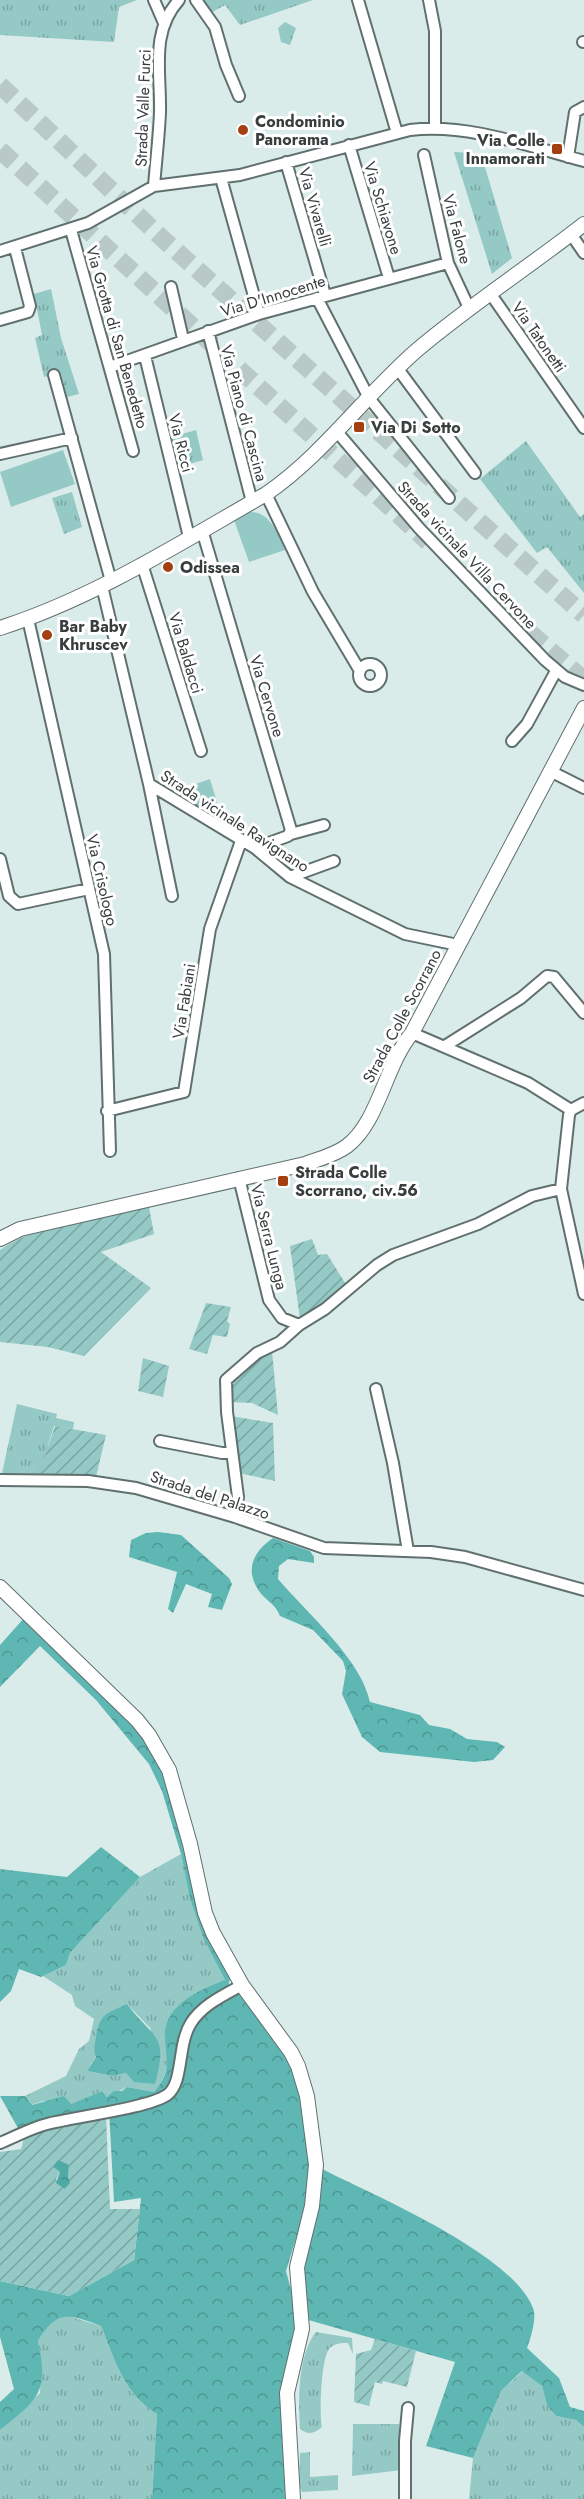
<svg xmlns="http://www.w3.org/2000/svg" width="584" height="2499" viewBox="0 0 584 2499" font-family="Jost,sans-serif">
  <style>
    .grass { fill: url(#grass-tufts); fill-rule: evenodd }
    .forest { fill: url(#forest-crowns) }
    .park { fill: #94c9c6 }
    .garden { fill: url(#garden-furrows); fill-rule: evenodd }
    .water { fill: url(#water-ripples) }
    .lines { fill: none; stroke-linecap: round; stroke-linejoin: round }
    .trunk-tunnel { stroke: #b9c9c7; stroke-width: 18; stroke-dasharray: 18 9; stroke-linecap: butt }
    .minor-casing { stroke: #60706f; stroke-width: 14 }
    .tertiary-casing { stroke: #60706f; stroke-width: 16 }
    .minor { stroke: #fff; stroke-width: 10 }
    .tertiary { stroke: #fff; stroke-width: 14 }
    .poi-dot { fill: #a4400f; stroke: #fff; stroke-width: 2 }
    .labels { text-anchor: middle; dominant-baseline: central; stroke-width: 6; stroke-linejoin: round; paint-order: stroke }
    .street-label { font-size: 16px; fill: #373e3d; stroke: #fff }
    .poi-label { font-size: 16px; font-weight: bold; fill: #373e3d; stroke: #fff; text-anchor: start }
  </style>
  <defs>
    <pattern id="grass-tufts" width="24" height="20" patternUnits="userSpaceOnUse" patternTransform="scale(1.5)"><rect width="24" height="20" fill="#94c9c6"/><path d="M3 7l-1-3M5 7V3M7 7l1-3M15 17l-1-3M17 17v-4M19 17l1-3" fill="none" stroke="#7aa5a2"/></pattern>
    <pattern id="forest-crowns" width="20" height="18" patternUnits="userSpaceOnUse" patternTransform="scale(1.5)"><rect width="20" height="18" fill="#5eb7b3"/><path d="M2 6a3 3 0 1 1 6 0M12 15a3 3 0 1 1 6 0" fill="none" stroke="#4e9693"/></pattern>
    <pattern id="garden-furrows" width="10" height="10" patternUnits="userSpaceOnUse" patternTransform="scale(1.5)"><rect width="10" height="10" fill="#94c9c6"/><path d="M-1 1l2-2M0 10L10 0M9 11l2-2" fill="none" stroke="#7aa5a2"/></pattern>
    <pattern id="water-ripples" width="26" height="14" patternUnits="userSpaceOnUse" patternTransform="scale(1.5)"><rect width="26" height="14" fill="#4fa9a5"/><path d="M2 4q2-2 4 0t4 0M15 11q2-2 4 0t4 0" fill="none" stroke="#428b88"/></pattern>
  </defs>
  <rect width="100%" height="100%" fill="#daecea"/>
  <path class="grass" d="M0,0H137L119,7L114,42L0,35Z
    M198,0H313L240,25L225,5L209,14Z
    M285,22L296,28L290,45L281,42L278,28Z
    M454,152L489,154L485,167L512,258L492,274Z
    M51,289L61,338L79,394L67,397L61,373L44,377L35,338L42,335L34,294Z
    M196,430L203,460L176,468L168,438Z
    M526,441L580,517L584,514V593L547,547L537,553L480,479Z
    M72,492L82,527L64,534L52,498Z
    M210,779L223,823L173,792L185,784L187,787Z
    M17,1404L57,1414L56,1418L74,1422L73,1429L54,1426L45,1455L25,1478H1Z
    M181,1854C190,1900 204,1939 225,1980L165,2036C169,2058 169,2075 154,2092L127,2087L107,2097L102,2091L71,2104L43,2101L31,2105L25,2096L66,2076L79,2049L89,2041L94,2019L75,2006L72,1995L43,1976L66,1965L70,1953L140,1877ZM127,2004L151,2029L126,2073L113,2076L87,2071Z
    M65,2315L101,2326C115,2360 124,2394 157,2414L152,2499H0V2430L40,2393L41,2358L38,2341L49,2322Z
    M316,2332L352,2338L353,2354L348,2343C342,2343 335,2343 330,2348C321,2356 319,2414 322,2427C314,2434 308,2435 300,2429C298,2400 298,2354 316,2332Z
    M523,2371L542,2386L547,2405L556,2416L576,2420L584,2427V2499H469L473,2458L501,2391Z
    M353,2424H399L402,2470L352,2476Z
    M310,2452V2477L338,2475V2490L302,2492L299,2484L300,2453Z"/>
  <path class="forest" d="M158,1532L181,1535L229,1578L232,1584L222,1610L208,1607L212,1594L186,1584L173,1613L168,1609L177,1572L129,1557L131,1540L146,1533Z
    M273,1538L310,1551L314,1557V1563L288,1559L279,1566L278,1579C307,1613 361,1659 370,1702L420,1715L429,1725L450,1729L467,1739L497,1742L505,1747L493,1760L474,1762L380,1752L362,1737L342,1694L346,1671L343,1661L313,1630L280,1616C275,1603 266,1601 259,1591C244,1569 254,1551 273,1538Z
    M25,1617L136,1726L163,1771L230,1979L227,1990L242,1985L295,2067L313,2164L306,2205L286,2271L295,2304L297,2325L280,2401L284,2422L285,2499H152L157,2414C124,2394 115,2360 101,2326C69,2314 57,2309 38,2341C49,2392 39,2399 0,2430V2402L14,2389L0,2337V2281L69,2296L134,2260L141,2198L114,2202L109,2110L19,2130L0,2096H25L32,2105L64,2096L71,2104L102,2091L107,2097L114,2091H122L127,2087L154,2092C172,2071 166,2061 165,2036C164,2005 201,1989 225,1980L203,1937L190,1898L181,1854L162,1791L149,1764L96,1700L40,1646L0,1687V1645Z
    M101,1847L140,1877L70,1953L66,1965L41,1977L19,1969L11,1991L0,2002V1869L67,1877Z
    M127,2004C154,2040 169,2033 155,2084L134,2082L126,2073L113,2076L87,2071L96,2057C93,2050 95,2045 96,2037C100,2013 106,2014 127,2004Z
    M320,2168C373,2195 512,2253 533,2308C537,2318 531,2337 527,2348L559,2378L570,2407L584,2411V2427L576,2420L556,2416L547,2405L542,2386L522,2371L501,2391L473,2458L426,2446L455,2362L305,2319L302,2259Z"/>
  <path class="park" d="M63,450L75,484L11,507L0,472Z
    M250,512C270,511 278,534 285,550L249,562L234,520Z"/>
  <path class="garden" d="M148,1202L154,1234L101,1252L151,1288L84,1356L48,1347L0,1342V1250C36,1224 104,1214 148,1202Z
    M312,1239L318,1255L327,1254L347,1286L328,1303L300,1319L290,1246Z
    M206,1303L231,1307L227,1321L230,1324L227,1337L213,1335L207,1354L189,1349Z
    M272,1351L278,1415L252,1403L230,1402L233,1378L257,1358Z
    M143,1358L169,1366L163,1397L138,1391Z
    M231,1416L273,1423L275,1481L239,1473Z
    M55,1426L106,1435L95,1481L25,1478L45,1455Z
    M106,2115L110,2209H140L134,2260L69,2296L0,2281V2152L21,2149L25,2135ZM69,2165L68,2177L70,2183L65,2189L56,2179L60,2172L53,2167Z
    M375,2339L416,2351L407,2387L383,2381L382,2384L375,2382L369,2406L354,2402L356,2354L371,2350Z"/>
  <path class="water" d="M58,2160L69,2165L68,2177L70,2183L65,2189L56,2183L60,2172L53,2167Z"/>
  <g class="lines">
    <path class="trunk-tunnel" d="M0,85L164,240L584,615
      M0,150L428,542
      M489,597L584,680"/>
    <g class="minor-casing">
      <path id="minor" d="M154,0L164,23
        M196,0L215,27L226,65L239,96
        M358,0L397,133
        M429,0L435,31V127
        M583,42H584
        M349,145L389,278
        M424,155L448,263L469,308
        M568,157L575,112L584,107
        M286,162L325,295
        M221,178L259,314
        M154,186C156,161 159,137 160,112C161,72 150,32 179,0
        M71,230L133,451
        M571,234L584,253
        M0,251L88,223L154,186L240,175L410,130C468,123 528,146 584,161
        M171,287L183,339
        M490,293L584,428
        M317,298L369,398L449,498
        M0,320L28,312L30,306L15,248
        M208,331L252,502
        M145,356L189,537
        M110,367L259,314L448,263
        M398,369L475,473
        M54,375L111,581
        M338,433L419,528L545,660L565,677L584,685
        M0,454L72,438
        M266,494L313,592L360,671
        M202,530L291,830L288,836L255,848
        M142,564L201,751
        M102,586L149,784L255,848L290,877L405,934L458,945
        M28,619L104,954L110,1151
        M359 675a11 11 0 1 1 22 0a11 11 0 1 1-22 0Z
        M512,741L527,724L556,671
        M552,772L584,788
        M149,784L172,896
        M291,834L324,825
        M0,859L9,896L18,904L89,889
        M290,877L334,861
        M412,1033L528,1083L571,1110
        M445,1046L521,998L547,976L554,977L584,1013
        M584,1103L571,1110L569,1115L561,1189L584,1294
        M107,1111L184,1092L210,929L241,841
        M239,1178L269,1300L282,1318L299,1325
        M376,1389L393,1463L408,1551
        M160,1441L222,1453H232
        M0,1480L88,1481L136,1488L235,1517L324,1548L431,1552L465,1557L584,1590
        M235,1517L238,1497L227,1412L226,1380L257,1353L280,1342L299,1325L325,1309L377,1265L393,1255L478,1224L532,1196L561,1189
        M0,2143C15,2137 31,2128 47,2124C74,2117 148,2108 167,2095C184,2083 177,2045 191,2023C202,2005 224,1995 242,1985
        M405,2499V2441L408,2408"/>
    </g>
    <g class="tertiary-casing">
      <path id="tertiary" d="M0,628C94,598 180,543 266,494C324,454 364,396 417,350C470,305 529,267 584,224
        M0,1239L20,1229L305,1164C319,1159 335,1155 347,1146C379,1122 385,1065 412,1033L584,708
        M0,1587L137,1720L149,1735L169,1770L190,1844L205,1913L213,1933L242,1985L291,2052L298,2066L307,2096L316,2165L312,2206L297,2267L302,2329L287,2393L293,2499"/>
    </g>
    <use href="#minor" class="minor"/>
    <use href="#tertiary" class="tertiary"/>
  </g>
  <g class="poi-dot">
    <circle cx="243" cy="130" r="6"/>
    <rect x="551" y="143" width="12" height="12" rx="3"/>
    <rect x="353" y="421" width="12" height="12" rx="3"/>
    <circle cx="168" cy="567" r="6"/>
    <circle cx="47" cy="635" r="6"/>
    <rect x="277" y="1175" width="12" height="12" rx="3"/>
  </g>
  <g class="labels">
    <g class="street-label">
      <text transform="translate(143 108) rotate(-88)">Strada Valle Furci</text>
      <text transform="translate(315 207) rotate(74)">Via Vivarelli</text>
      <text transform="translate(383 208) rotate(73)">Via Schiavone</text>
      <text transform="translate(457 229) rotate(75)">Via Falone</text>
      <text transform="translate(273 296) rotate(-17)">Via D'Innocente</text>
      <text transform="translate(117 337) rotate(74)">Via Grotta di San Benedetto</text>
      <text transform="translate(539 337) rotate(55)">Via Tatonetti</text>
      <text transform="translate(244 413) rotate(75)">Via Piano di Cascina</text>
      <text transform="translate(181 443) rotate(76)">Via Ricci</text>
      <text transform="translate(467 555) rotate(47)">Strada vicinale Villa Cervone</text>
      <text transform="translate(186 653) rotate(73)">Via Baldacci</text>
      <text transform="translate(267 696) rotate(73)">Via Cervone</text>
      <text transform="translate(235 821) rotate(33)">Strada vicinale Ravignano</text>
      <text transform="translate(102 880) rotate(77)">Via Crisologo</text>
      <text transform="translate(184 1001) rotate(-81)">Via Fabiani</text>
      <text transform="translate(402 1016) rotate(-62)">Strada Colle Scorrano</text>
      <text transform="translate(269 1237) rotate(76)">Via Serra Lunga</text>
      <text transform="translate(210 1495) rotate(18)">Strada del Palazzo</text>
    </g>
    <g class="poi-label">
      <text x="255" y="121">Condominio<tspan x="255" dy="18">Panorama</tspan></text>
      <text x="545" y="140" text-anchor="end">Via Colle<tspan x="545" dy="18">Innamorati</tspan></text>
      <text x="371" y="427">Via Di Sotto</text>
      <text x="180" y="567">Odissea</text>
      <text x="59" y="626">Bar Baby<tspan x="59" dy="18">Khruscev</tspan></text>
      <text x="295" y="1172">Strada Colle<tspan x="295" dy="18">Scorrano, civ.56</tspan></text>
    </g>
  </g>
</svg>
